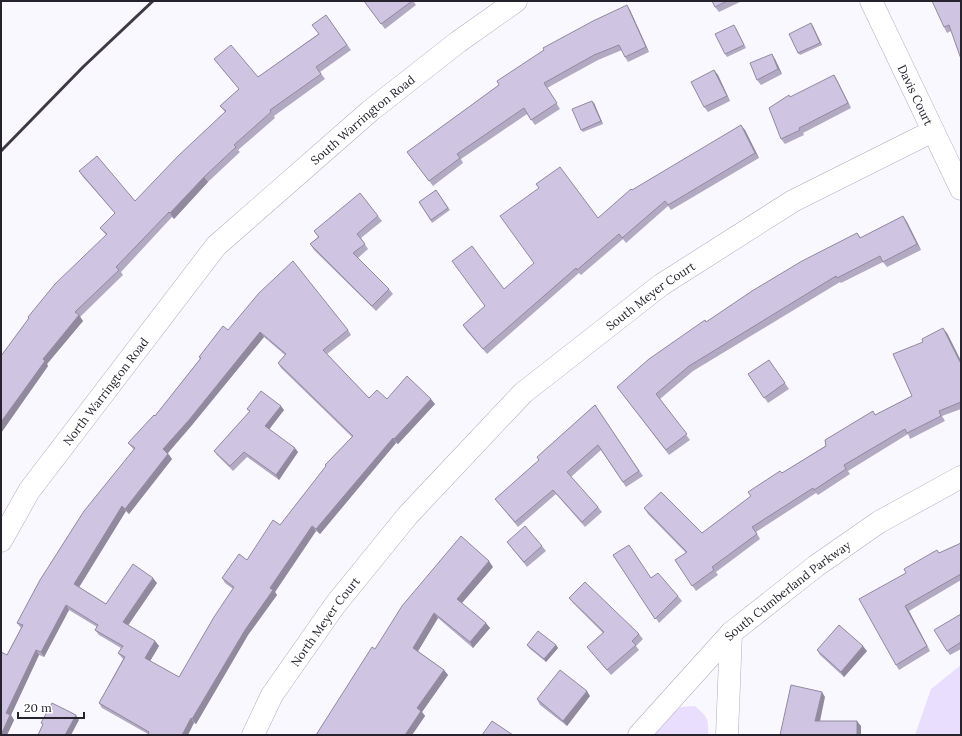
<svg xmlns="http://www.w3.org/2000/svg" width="962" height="736" viewBox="0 0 962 736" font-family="Lora,serif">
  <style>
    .green { fill: #e9defe }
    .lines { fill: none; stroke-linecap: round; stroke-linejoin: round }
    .minor-casing { stroke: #b4aac7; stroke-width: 23 }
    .minor { stroke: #fff; stroke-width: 22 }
    .rail { stroke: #3e3a45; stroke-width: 3 }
    .wall { fill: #b2a9c3; fill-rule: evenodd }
    .shaded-wall { fill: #918a9f }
    .building { fill: #cfc5e3; stroke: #918a9f; fill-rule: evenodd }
    .labels { text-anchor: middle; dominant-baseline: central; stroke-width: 3.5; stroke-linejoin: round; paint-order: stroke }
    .street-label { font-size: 12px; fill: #27232e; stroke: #fff }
  </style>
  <rect width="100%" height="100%" fill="#faf8ff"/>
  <path class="green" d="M961,665V735H915L931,689Z
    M695,706C707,716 709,719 708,735H654L679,707Z"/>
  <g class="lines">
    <g class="minor-casing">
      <g id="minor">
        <path id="s1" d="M871,1L961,189"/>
        <path id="s2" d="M1,541L29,491L216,246L370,111L458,42L516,1"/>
        <path id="s3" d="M253,735L272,695L335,605L408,515L523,393L661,285L793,201L933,131"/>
        <path id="s4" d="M639,735L731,633L816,566L879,522L961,477"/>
        <path d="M727,735L731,633"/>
      </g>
    </g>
    <use href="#minor" class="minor"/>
    <path class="rail" d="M1,151L83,67L153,1"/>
  </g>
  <path class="wall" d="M364,1H413L416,5L385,29Z
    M712,1H740V2L719,12L715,7Z
    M961,1L951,31L947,33L944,27Z
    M630,10L649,52L628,62L625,57L622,50L598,60L547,88L560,109L535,125L527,114L461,159L463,163L433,186L407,152L499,85L544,50Z
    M326,15L351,50L320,72L325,79L274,116L275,118L238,150L240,152L208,182L174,219L172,217L121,272L123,275L80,317L83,321L47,364L48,366L1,433V356L29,319L28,317L106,235L100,228L115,213L83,177L79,171L135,201L225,112L220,106L239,89L214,59L258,77L318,34Z
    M811,23L822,45L800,55L798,53Z
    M736,28L746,48L727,57L725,54Z
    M775,59L782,74L761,85L757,80Z
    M714,70L718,75L730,101L708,112L704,107Z
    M834,75L837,80L851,108L803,133L804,135L785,144L781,139L791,97Z
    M594,103L603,124L583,132L581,130Z
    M745,130L759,158L671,210L668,206L626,243L623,239L581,275L579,273L487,354L466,330L463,325L534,263L598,218L632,190Z
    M436,190L450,210L432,223L419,202Z
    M378,216L382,221L361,238L368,249L358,258L389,289L393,294L376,311L314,250L310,244L318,237L314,231Z
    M903,216L907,222L921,250L887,267L883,262L841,283L840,282L693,371L660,399L690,440L669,455L621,392L706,322L857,233L861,238Z
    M228,330H348L351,335L327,354L369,398L387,399L435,404L398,444L396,443L320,534L316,531L275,592L277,595L248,635L196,724L194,723L148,734L102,708L99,703L123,659L122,658L118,653L121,648L99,635L95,630L97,627L69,610L44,657L39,655L11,715L14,720L7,735V655L21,628L17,623L134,450L128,443L155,416L200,359L199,357ZM264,337L285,355L278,363L281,368L352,437L325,465L326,467L280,525L247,560L222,578L225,583L233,589L179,677L150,661L159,646L155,641L128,625L157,583L106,604L79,587L126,511L129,514L172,459L168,453L192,425Z
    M947,333L961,361V409L942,416L945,421L910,439L908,434L848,471L850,474L818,495L816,493L756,532L760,539L716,572L718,575L696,591L675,560L686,553L648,514L644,508L702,533L782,473L875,415L912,396Z
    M769,360L789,389L768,403L748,374Z
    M595,405L643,476L626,487L601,450L571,477L598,507L602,512L585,527L556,494L518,527L495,499L539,460L537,457Z
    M247,409L284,410L269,429L298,452L279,480L247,457L233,471L217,455L214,451L250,412Z
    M507,542L542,546L546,551L527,567Z
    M961,543V580L909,611L930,651L899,670L896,665L906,573L939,553Z
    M613,555L678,596L682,601L659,623Z
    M493,567L462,603L490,628L473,648L438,618L418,651L444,670L448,675L422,712L425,716L412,735H316L375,649Z
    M569,598L639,634L643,639L636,646L639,650L611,675L591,652L587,647L603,633L573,603Z
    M961,614V649L950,655L947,651Z
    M527,645H556L558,648L546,662L529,648Z
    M817,650L867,651L844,677L820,655Z
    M590,696L567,726L540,705L537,699Z"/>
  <path class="shaded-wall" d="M627,5L630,10L649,52L646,47Z
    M811,23L813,26L822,45L820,43Z
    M772,54L775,59L782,74L778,69Z
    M714,70L718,75L730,101L727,96Z
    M834,75L837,80L851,108L848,103Z
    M592,101L594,103L603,124L601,121Z
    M741,125L745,130L759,158L755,153Z
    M204,177L208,182L174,219L170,213Z
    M903,216L907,222L921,250L917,244Z
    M79,315L83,321L47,364L48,366L1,433V422L43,359Z
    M943,328L947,333L961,361V363Z
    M260,332L264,337L192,425L167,454L163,449Z
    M431,399L435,404L398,444L394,439Z
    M281,406L284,410L268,431L265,426Z
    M393,438L396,443L320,534L316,529Z
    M295,448L298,452L279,480L276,475Z
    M168,454L172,459L129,514L125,509Z
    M122,506L126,511L78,589L74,584Z
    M312,526L316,531L275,592L277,595L248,635L196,724L192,719L270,588Z
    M489,561L493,567L461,604L457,599Z
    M153,578L157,583L127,627L123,622Z
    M66,605L69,610L44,657L41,652Z
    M905,606L909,611L930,651L927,646Z
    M434,613L438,618L417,653L413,648Z
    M486,623L490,628L473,648L470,642Z
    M155,641L159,646L149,663L145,658Z
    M556,645L558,648L546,662L544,659Z
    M863,646L867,651L844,677L841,672Z
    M36,650L39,655L11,715L14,720L7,735H1L6,713Z
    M444,670L448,675L422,712L425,716L412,735H405L417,708Z
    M587,691L590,696L567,726L563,721Z
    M822,692L825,697L819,726L815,721Z
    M76,715L79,720L71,735H65Z
    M191,718L194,723L188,735H182Z
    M857,721L861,726V735H857Z"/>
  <path class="building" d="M364,1H412L381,24Z
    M712,1H727L715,7Z
    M932,1H961V59L949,25L944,27Z
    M627,5L646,47L625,57L619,45L594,55L544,83L557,103L531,120L524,108L457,154L460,158L429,181L407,152L499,85L497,81L544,50L543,48L593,21Z
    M326,15L347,45L316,67L321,74L270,110L271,112L234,145L236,147L204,177L170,213L169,212L116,267L119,270L75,312L79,315L43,359L45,361L1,422V356L29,318L28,317L55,284L107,234L100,228L115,213L79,171L97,156L135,201L178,156L226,111L220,106L239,89L214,59L231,45L258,77L319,34L312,25Z
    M811,23L820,43L798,53L789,34Z
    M734,25L744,45L725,54L715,34Z
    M772,54L778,69L757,80L750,63Z
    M714,70L727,96L704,107L691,82Z
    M834,75L848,103L799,128L800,130L781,139L769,108L789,95L790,97Z
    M592,101L601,121L581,130L572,109Z
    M741,125L755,153L668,205L665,201L622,238L619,234L577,270L576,268L483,349L463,325L485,306L452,261L472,246L504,289L534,263L500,216L539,188L536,184L560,167L598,218L631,189L632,190Z
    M436,190L448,208L431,220L419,202Z
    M360,193L378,216L357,234L365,244L353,253L389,289L372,306L310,244L319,237L314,231Z
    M903,216L917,244L883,262L880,256L837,278L836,276L689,366L656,394L687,434L666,450L617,387L649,359L705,320L706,322L752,291L802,261L857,233L860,238Z
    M293,261L348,330L323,350L369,398L377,390L387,399L407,376L431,399L394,439L393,438L316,529L312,526L270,588L273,590L245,630L192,719L191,718L182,735H148L149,732L99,703L125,657L118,653L123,646L95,630L98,625L66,605L41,652L36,650L6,713L10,715L1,735V652L7,655L23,625L17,623L40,580L84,511L135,448L128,443L154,415L155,416L201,358L199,357L223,326L228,330L259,293ZM260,332L286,354L278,363L353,436L325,465L326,466L280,525L273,520L247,560L239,554L222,578L234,587L214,617L179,677L145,658L155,641L123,622L153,578L133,564L106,604L74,584L122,506L125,509L168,454L163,449L189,420Z
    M943,328L960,362H961V402L939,411L941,416L907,433L905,429L844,465L846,469L814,490L813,488L752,527L757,534L712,567L714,570L692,586L675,560L687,552L644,508L661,492L702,533L751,496L748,492L780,471L782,473L826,446L825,440L873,411L875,415L912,396L893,354L923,342L922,339Z
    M769,360L785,383L764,398L748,374Z
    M261,391L281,406L265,426L295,448L276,475L244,452L230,466L214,451L250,411L247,409Z
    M595,405L639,471L623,482L598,445L567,472L598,507L582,522L553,490L515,522L495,499L539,460L537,457Z
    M525,526L542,546L524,562L507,542Z
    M461,536L489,561L457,599L486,623L470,642L434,613L413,648L444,670L417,708L421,711L405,735H316L372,647L375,649L402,606Z
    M961,543V574L905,606L927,646L896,665L859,599L906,573L904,569L937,550L939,553Z
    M629,545L651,578L658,573L678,596L655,619L613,555Z
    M585,582L639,634L632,641L636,645L607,670L587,647L604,632L569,598Z
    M961,614V642L947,651L934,630Z
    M839,625L863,646L841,672L817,650Z
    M538,631L556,645L544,659L527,645Z
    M560,670L587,691L563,721L537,699Z
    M791,685L822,692L815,721H857V735H780Z
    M52,703L76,715L65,735H38L43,724L41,723Z
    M492,721L513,735H482Z"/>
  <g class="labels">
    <g class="street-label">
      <text stroke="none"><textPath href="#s1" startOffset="104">Davis Court</textPath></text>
      <text stroke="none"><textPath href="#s2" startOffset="559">South Warrington Road</textPath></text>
      <text stroke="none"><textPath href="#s3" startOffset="598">South Meyer Court</textPath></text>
      <text stroke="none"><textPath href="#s2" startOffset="183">North Warrington Road</textPath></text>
      <text stroke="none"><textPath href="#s4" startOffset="208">South Cumberland Parkway</textPath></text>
      <text stroke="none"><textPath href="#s3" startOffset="135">North Meyer Court</textPath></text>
    </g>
  </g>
  <rect width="962" height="736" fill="none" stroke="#27232e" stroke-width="4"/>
  <path d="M18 712v6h66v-6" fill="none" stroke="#27232e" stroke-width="2"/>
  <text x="24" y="712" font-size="12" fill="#27232e" stroke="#ffffff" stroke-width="3" paint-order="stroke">20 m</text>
</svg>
